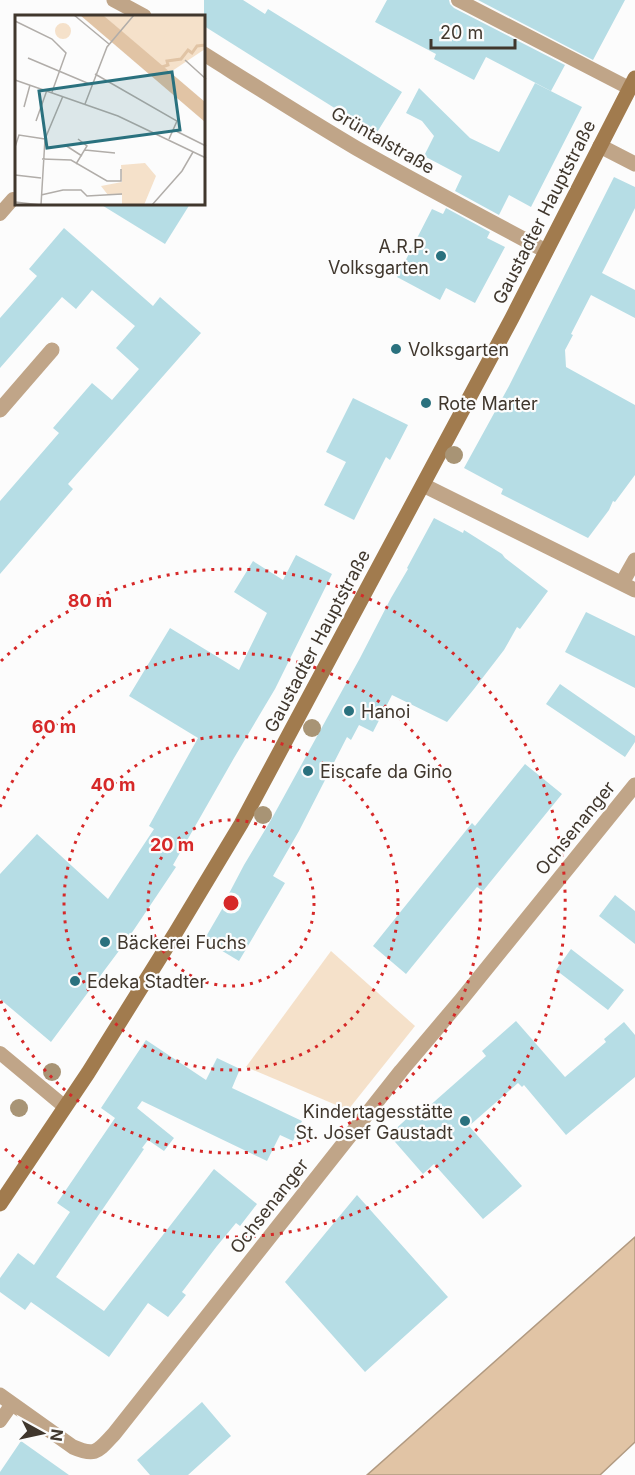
<svg xmlns="http://www.w3.org/2000/svg" width="635" height="1475" viewBox="0 0 635 1475" font-family="Inter,sans-serif">
  <style>
    .park { fill: #f5e1ca }
    .water { fill: #e1c4a5; stroke: #b19a81; stroke-width: 1.5 }
    .building { fill: #b6dde5 }
    .lines { fill: none; stroke-linecap: round; stroke-linejoin: round }
    .lane { stroke: #c0a588; stroke-width: 14 }
    .street { stroke: #c0a588; stroke-width: 15 }
    .secondary { stroke: #a17b4e; stroke-width: 15 }
    .tree { fill: #a89475 }
    .ring { fill: none; stroke: #d62828; stroke-width: 3; stroke-dasharray: 3 6 }
    .poi-dot { fill: #2a717e; stroke: #fcfcfc; stroke-width: 2 }
    .labels { text-anchor: middle; dominant-baseline: central; stroke-width: 4.5; stroke-linejoin: round; paint-order: stroke }
    .street-label { font-size: 18px; fill: #40372d; stroke: #fcfcfc }
    .poi-label { font-size: 18px; fill: #40372d; stroke: #fcfcfc; text-anchor: start }
    .inset-river { fill: none; stroke: #e1c4a5; stroke-width: 3 }
    .inset-road { fill: none; stroke: #b1ada9; stroke-width: 1.5 }
    .view { fill: #2a717e; fill-opacity: 0.15; stroke: #2a717e; stroke-width: 3 }
    .inset-edge { fill: none; stroke: #40372d; stroke-width: 3 }
    .centre { fill: #d62828; stroke: #fcfcfc; stroke-width: 3 }
    .ring-label { font-size: 18px; text-anchor: middle; font-weight: bold; fill: #d62828; stroke: #fcfcfc; stroke-width: 4.5; stroke-linejoin: round; paint-order: stroke }
  </style>
  <rect width="100%" height="100%" fill="#fcfcfc"/>
  <path class="park" d="M331,951L415,1026L348,1110L246,1067Z"/>
  <path class="water" d="M635,1237V1442L600,1475H367Z"/>
  <path class="building" d="M204,0H243L265,14L268,9L402,92L376,134L204,26Z
    M387,0H449L450,4L454,8L565,65L551,91L486,57L474,80L434,59L436,54L375,22Z
    M478,0H625L593,60Z
    M535,83L582,107L531,207L509,195L499,215L455,191L462,176L424,156L434,136L422,121L406,113L419,88L470,138L499,152Z
    M614,177L635,187V208L602,273L635,290V318L591,295L571,334L573,335L565,350L566,367L635,405V475L615,502L613,501L609,510L588,538L501,494L503,489L464,468L509,386Z
    M100,204H190L165,244Z
    M446,208L490,232L487,238L505,247L475,303L446,288L440,300L397,277L432,209L443,214Z
    M64,228L153,306L160,297L201,333L68,484L73,489L0,574V501L59,433L53,428L92,383L112,400L139,369L116,348L135,326L92,290L76,309L62,297L0,368V318L37,276L29,269Z
    M353,398L408,425L390,460L386,457L354,520L324,505L346,462L326,452Z
    M434,518L463,533L464,530L502,554L505,558L548,591L520,629L517,627L504,650L474,689L447,722L392,695L373,732L359,725L351,740L347,737L299,831L273,876L285,883L239,961L204,940L225,904L224,903L244,865L271,820L360,658L391,598L408,569L407,568Z
    M296,555L332,574L275,689L234,758L173,865L176,867L127,940L51,1042L0,999V874L37,834L108,899L154,829L149,826L198,738L129,696L170,628L239,670L267,613L234,592L253,561L283,580Z
    M586,612L635,636V688L565,652Z
    M560,684L635,736V742L625,757L546,704Z
    M525,764L562,794L483,891L477,887L406,974L373,946L472,823L475,826Z
    M615,895L635,911V944L599,916Z
    M571,949L624,990L608,1010L556,970Z
    M516,1021L565,1077L606,1042L604,1039L624,1022L635,1035V1077L566,1135L524,1085L522,1087L518,1083L469,1126L522,1186L483,1219L434,1164L423,1174L389,1135L414,1112L418,1116L486,1056L482,1051Z
    M146,1040L206,1080L217,1058L240,1069L232,1088L302,1121L293,1141L280,1135L267,1161L142,1101L137,1108L174,1138L164,1151L148,1140L142,1148L144,1149L56,1277L104,1311L214,1169L257,1204L240,1226L236,1223L217,1246L182,1292L186,1295L168,1317L148,1303L109,1357L31,1302L25,1310L0,1292V1278L18,1253L34,1265L70,1212L57,1203L115,1118L101,1108Z
    M357,1195L448,1297L365,1372L285,1282Z
    M202,1402L231,1436L188,1475H150L137,1460Z
    M21,1441L69,1475H0V1472Z"/>
  <g class="lines">
    <path class="lane" d="M458,0L629,88
      M0,214L13,199
      M0,1053L65,1107
      M0,1421L12,1404"/>
    <path class="street" d="M114,0L144,16
      M204,54C255,86 305,118 356,148C419,184 483,217 546,251
      M600,146L635,164
      M0,410L52,350
      M423,485L635,590
      M622,583L635,560
      M0,1395L73,1447C96,1457 98,1451 114,1434L401,1071L461,1000L635,785"/>
    <path class="secondary" d="M0,1204L88,1073L176,932L241,824L512,318L635,78"/>
  </g>
  <g class="tree">
    <circle cx="454" cy="455" r="9"/>
    <circle cx="312" cy="728" r="9"/>
    <circle cx="263" cy="815" r="9"/>
    <circle cx="52" cy="1072" r="9"/>
    <circle cx="19" cy="1108" r="9"/>
  </g>
  <g class="ring">
    <circle cx="231" cy="903" r="83"/>
    <circle cx="231" cy="903" r="167"/>
    <path d="M0 807A250 250 0 1 1 0 999"/>
    <path d="M1 661A334 334 0 1 1 1 1145"/>
  </g>
  <g class="poi-dot">
    <circle cx="441" cy="256" r="6"/>
    <circle cx="396" cy="349" r="6"/>
    <circle cx="426" cy="403" r="6"/>
    <circle cx="349" cy="711" r="6"/>
    <circle cx="308" cy="771" r="6"/>
    <circle cx="105" cy="942" r="6"/>
    <circle cx="75" cy="981" r="6"/>
    <circle cx="465" cy="1121" r="6"/>
  </g>
  <g class="labels">
    <g class="street-label">
      <text transform="translate(383 140) rotate(30)">Grüntalstraße</text>
      <text transform="translate(544 212) rotate(-63)">Gaustadter Hauptstraße</text>
      <text transform="translate(317 641) rotate(-62)">Gaustadter Hauptstraße</text>
      <text transform="translate(575 828) rotate(-51)">Ochsenanger</text>
      <text transform="translate(269 1206) rotate(-52)">Ochsenanger</text>
    </g>
    <g class="poi-label">
      <text x="429" y="246" text-anchor="end">A.R.P.<tspan x="429" dy="21">Volksgarten</tspan></text>
      <text x="408" y="349">Volksgarten</text>
      <text x="438" y="403">Rote Marter</text>
      <text x="361" y="711">Hanoi</text>
      <text x="320" y="771">Eiscafe da Gino</text>
      <text x="117" y="942">Bäckerei Fuchs</text>
      <text x="87" y="981">Edeka Stadter</text>
      <text x="453" y="1111" text-anchor="end">Kindertagesstätte<tspan x="453" dy="21">St. Josef Gaustadt</tspan></text>
    </g>
  </g>
  <g transform="translate(15 15)">
    <rect width="190" height="190" fill="#fcfcfc"/>
    <path d="M88,0H190V34L154,58ZM40 16a8 8 0 1 1 16 0a8 8 0 1 1-16 0ZM130,148L141,161L129,190H107V180H93L86,171L107,167L106,150Z" fill="#f5e1ca"/>
    <path d="M100,0H159L147,27L155,34L148,41Z" fill="#f5e1ca"/>
    <path d="M65,0H88L190,87V107Z" fill="#e1c4a5"/>
    <path class="inset-river" d="M147,52L153,50L152,46L166,44L173,35L177,38L182,31L191,30"/>
    <path class="inset-road" d="M59,0L94,29M0,6L37,24L51,38L37,77M13,43L77,70M170,45L191,64M80,59L162,106L154,124M0,65L103,101L191,143M70,89L92,32L119,0M9,92L15,70M21,106L32,75M159,115L191,131M50,130L67,141M0,132L4,120L30,124M70,135L100,138M27,144L56,145L92,166H106V154M61,149L72,131L63,124M0,160L26,163M26,180L48,175H66L72,181L107,179M0,187L26,190M26,190L30,124L48,81M137,190L167,156L178,137"/>
    <path class="view" d="M157,57L165,115L32,133L24,76Z"/>
    <rect width="190" height="190" class="inset-edge"/>
  </g>
  <circle cx="231" cy="903" r="9" class="centre"/>
  <g class="ring-label">
    <text x="90" y="607">80 m</text>
    <text x="54" y="733">60 m</text>
    <text x="113" y="791">40 m</text>
    <text x="172" y="851">20 m</text>
  </g>
  <g transform="translate(42 1433) rotate(98)" stroke="#fcfcfc" stroke-width="4.5" paint-order="stroke">
  <path d="M0-4.5L10 22L0 15L-10 22Z" fill="#40372d"/>
  <text y="-9" font-size="16" font-weight="bold" text-anchor="middle" fill="#40372d">N</text>
  </g>
  <path d="M431 39v9h84v-9" fill="none" stroke="#40372d" stroke-width="3"/>
  <text x="440" y="39" font-size="18" fill="#40372d" stroke="#fcfcfc" stroke-width="4.5" paint-order="stroke">20 m</text>
</svg>
